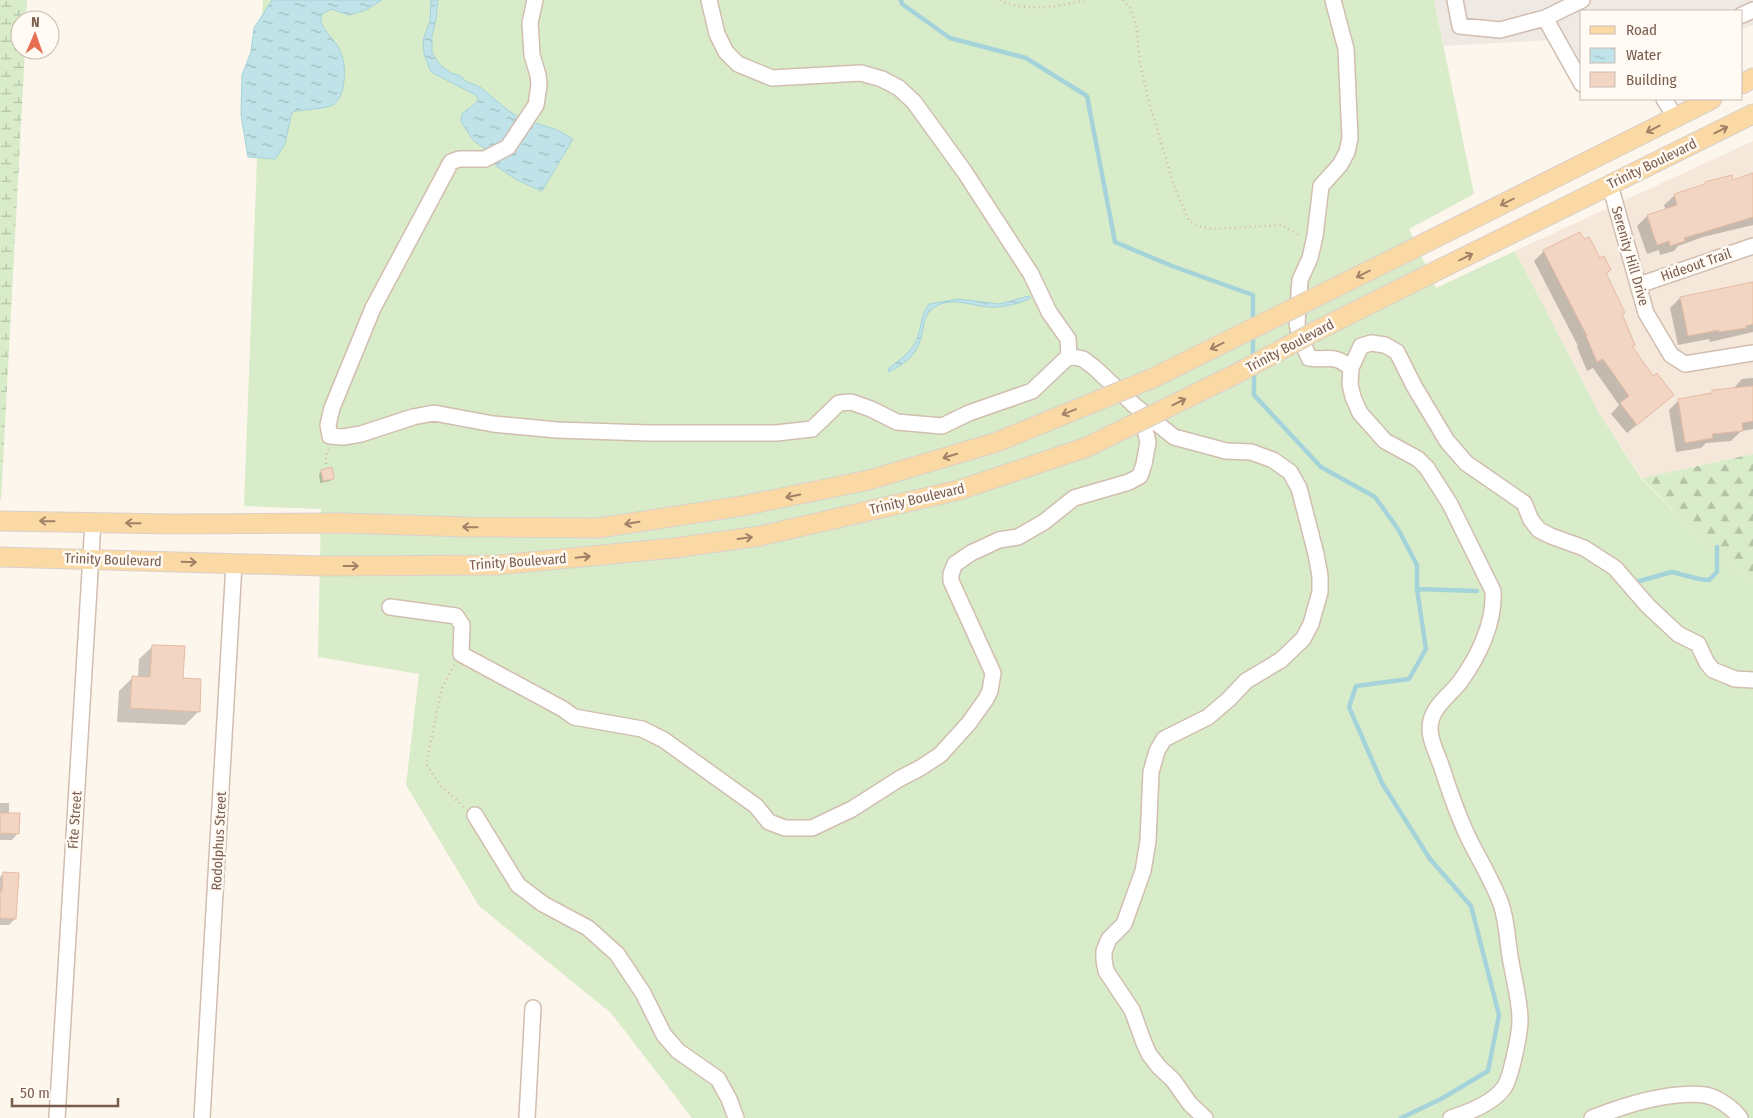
<svg xmlns="http://www.w3.org/2000/svg" width="1753" height="1118" viewBox="0 0 1753 1118" font-family="'Fira Sans Condensed',sans-serif">
  <style>
    .residential { fill: #f5e8da }
    .industrial { fill: #efe9e4 }
    .grass { fill: #d8ecc9 }
    .forest { fill: url(#forest-firs) }
    .wetland { fill: url(#wetland-marsh) }
    .water { fill: url(#water-ripples); stroke: #a5d3da }
    .shadow { fill: #0003 }
    .lines { fill: none; stroke-linecap: round; stroke-linejoin: round }
    .stream { stroke: #a5d3da; stroke-width: 4.5 }
    .building { fill: #f3d5c3; stroke: #e6bba3 }
    .minor-casing { stroke: #d1beb0; stroke-width: 18 }
    .major-casing { stroke: #dad1cd; stroke-width: 21 }
    .path { stroke: #d9b8a5; stroke-width: 2.5; stroke-dasharray: 1 4; stroke-linecap: butt }
    .minor { stroke: #fff; stroke-width: 15 }
    .major { stroke: #fbd9a5; stroke-width: 19 }
    .major-bridge-casing { stroke: #dad1cd; stroke-width: 21; stroke-linecap: butt }
    .major-bridge { stroke: #fbd9a5; stroke-width: 19 }
    .oneway { stroke: #a18267 }
    .labels { text-anchor: middle; dominant-baseline: central; stroke-width: 5; stroke-linejoin: round; paint-order: stroke }
    .street-label { font-size: 14px; fill: #7a5c4d; stroke: #fffaf3 }
  </style>
  <defs>
    <pattern id="forest-firs" width="22" height="20" patternUnits="userSpaceOnUse" patternTransform="scale(1.25)"><rect width="22" height="20" fill="#d8ecc9"/><path d="M5 1l3.5 6h-7zM16 11l3.5 6h-7z" fill="#b4c2a5"/></pattern>
    <pattern id="wetland-marsh" width="20" height="14" patternUnits="userSpaceOnUse" patternTransform="scale(1.25)"><rect width="20" height="14" fill="#d8ecc9"/><path d="M1 5h8M5 5V1M11 12h8M15 12V8" fill="none" stroke="#b4c2a5"/></pattern>
    <pattern id="water-ripples" width="26" height="14" patternUnits="userSpaceOnUse" patternTransform="scale(1.25)"><rect width="26" height="14" fill="#bfe3e8"/><path d="M2 4q2-2 4 0t4 0M15 11q2-2 4 0t4 0" fill="none" stroke="#a0bbbe"/></pattern>
  </defs>
  <rect width="100%" height="100%" fill="#fdf6ec"/>
  <path class="residential" d="M1753,141V454L1642,478L1599,413L1515,251Z"/>
  <path class="industrial" d="M1434,0H1753V25L1742,30V11H1582V97L1550,40L1444,46Z"/>
  <path class="grass" d="M263,0H1434L1474,194L1409,229L1436,288L1515,251L1599,413L1641,478L1709,547L1753,583V1118H692L611,1013L479,906L406,785L419,674L318,657L321,509L244,506Z"/>
  <path class="forest" d="M1753,454V583L1709,547L1642,478Z"/>
  <path class="wetland" d="M0,0H27L26,20H20V50H25L1,500H0Z"/>
  <path class="water" d="M272,0H382L366,10L349,15L331,9L321,15C320,27 327,32 334,41C345,54 346,72 343,88C341,96 338,104 330,106C318,110 304,109 292,112L285,144L275,159L248,157L241,115L242,75L251,52L254,28Z
    M431,0H438L436,19L432,36V53L440,65L451,73L461,76L465,81L480,87L509,111L520,118L557,130L573,139L542,191L517,180L496,166L490,152L474,141L467,131L461,121L462,114L477,102L478,98L474,94L431,72L424,54L423,40L430,21Z
    M1029,296L1031,298C1021,303 1009,306 997,307C976,309 954,294 933,308C922,316 924,333 919,344C913,358 902,365 889,372L888,369C898,361 910,353 916,341C922,329 920,315 929,304L959,299L999,304Z"/>
  <path class="shadow" d="M1753,174V225L1703,237L1678,246L1674,251L1660,255L1659,250L1647,254L1637,226L1647,216L1666,210L1664,205L1675,195L1733,181Z
    M1544,251L1600,260L1609,270L1605,275L1634,345L1631,347L1653,378L1673,395L1627,433L1611,414L1619,405L1593,368L1587,371L1577,347L1578,346L1534,261Z
    M1753,283V332L1710,342L1709,339L1678,345L1670,308L1680,298Z
    M1753,378V429L1741,431L1731,441L1706,443L1701,448L1676,452L1669,410L1679,400L1709,395L1712,392L1732,390L1742,379Z
    M322,471L333,478L330,481L320,483L319,474Z
    M153,646L198,712L185,725L117,722L119,691L133,677H138L139,659Z
    M0,803H9V814L18,833L12,840H0Z
    M4,873L15,919L9,925H0V877Z"/>
  <g class="lines">
    <path class="stream" d="M901,0L902,4L950,38L1026,58L1087,96L1115,242L1172,266L1253,295V324
      M1253,334V359
      M1254,369V395L1321,467L1375,497L1398,529L1417,565V589L1426,649L1409,679L1356,686L1349,707L1382,783L1430,859L1471,906L1499,1015L1488,1071L1441,1099L1401,1118
      M1632,583L1672,572L1699,579L1709,580L1717,572V547
      M1417,589L1477,591"/>
  </g>
  <path class="building" d="M1753,173V217L1684,238L1685,241L1670,246L1669,241L1657,245L1647,215L1677,205L1674,194L1705,184V182L1732,175L1733,180Z
    M1580,232L1584,239L1589,237L1600,258L1604,256L1611,270L1606,273L1625,313L1622,314L1635,345L1632,346L1653,376L1657,373L1674,395L1637,425L1620,403L1629,396L1603,359L1597,362L1586,336H1587L1543,250Z
    M1753,282V324L1746,326V328L1719,332V330L1688,336L1680,297Z
    M1753,386V421L1742,423L1743,431L1712,434L1713,438L1685,443L1678,399L1712,393V390Z
    M332,467L334,479L323,481L321,470Z
    M152,645L185,646L183,678L201,679L200,712L130,708L132,676L150,677Z
    M0,813H20L19,834L0,833Z
    M3,872L19,873L16,919L0,918V891H2Z"/>
  <g class="lines">
    <g class="minor-casing">
      <path id="minor" d="M535,0L530,23L532,55L538,75L539,85L536,105L508,147L485,159H459L451,162L373,308L332,408L328,425L330,436L343,437L361,434L413,417L434,413L493,424L557,430L648,433H776L812,429L839,403L851,402L871,409L897,422L942,426L969,413L1032,391L1069,356
        M709,0L717,34L726,52L738,64L772,78L861,73L882,79L899,88L914,102L964,171L1031,274L1049,312L1068,339L1069,356
        M1333,0L1346,49L1350,138L1347,152L1340,165L1321,186L1315,236L1310,258L1300,280L1297,323L1299,334L1309,358C1330,361 1332,353 1351,368
        M1455,0L1460,26L1500,30L1545,18L1582,84
        M1742,15L1753,10
        M1545,18L1582,0
        M1664,99L1675,117
        M1610,185L1646,313L1671,355L1685,364L1753,353
        M1639,285L1753,246
        M1069,356L1083,359L1095,368L1134,405L1174,437L1226,451L1251,452L1273,460L1290,472L1299,488L1316,554L1320,576V592L1311,624L1303,639L1281,660L1246,681L1229,699L1208,717L1164,739L1157,751L1151,772L1148,841L1143,871L1124,924L1109,939L1104,951V960L1106,971L1132,1010L1144,1043L1149,1054L1159,1067L1173,1080L1190,1104L1205,1118
        M390,607L456,616L462,625L461,654L563,709L574,717L642,729L664,740L756,806L769,822L785,828H812L852,809L899,779L920,768L940,755L969,723L986,699L990,691L993,673L951,581V574L955,564L971,553L999,540L1018,537L1044,522L1074,498L1129,482L1140,476L1144,464L1148,442L1140,410
        M475,815L518,885L543,904L588,928L617,954L643,993L664,1035L678,1051L718,1079L729,1099L736,1118
        M57,1118L93,522
        M202,1118L234,564
        M527,1118L533,1008
        M1451,1118C1467,1113 1492,1103 1503,1089C1511,1080 1520,1032 1520,1020C1520,1000 1513,976 1510,956C1507,938 1507,921 1501,904C1493,882 1480,861 1469,839C1458,816 1449,790 1441,765C1437,754 1430,741 1430,729C1430,708 1448,697 1460,682C1478,657 1495,623 1493,591L1450,504L1427,468L1418,459L1385,441L1360,413L1353,397L1350,384L1351,368L1361,346L1371,343L1385,345L1397,352L1414,386L1447,441L1466,463L1524,503L1531,520L1539,530L1551,536L1584,548L1615,568L1648,606L1678,634L1698,644L1707,663L1713,670L1735,679L1753,680
        M1592,1118C1625,1105 1669,1091 1705,1095C1717,1097 1733,1108 1740,1118"/>
    </g>
    <g class="major-casing">
      <path id="major" d="M1742,84L1753,78
        M1407,252L1712,99
        M1422,278L1753,114
        M0,521L173,524L342,523L468,527L598,528L742,506L869,480L997,442
        M0,557L323,566L497,565L674,548L760,536L959,490L1022,469"/>
    </g>
    <path class="path" d="M1000,0C1021,12 1062,7 1084,0
      M1123,0L1130,8L1136,23L1140,63L1149,102L1174,186L1189,221L1201,227L1214,229L1281,225L1301,236
      M326,464V455L329,449
      M454,665L442,688L426,764L440,785L464,807"/>
    <use href="#minor" class="minor"/>
    <use href="#major" class="major"/>
    <g class="major-bridge-casing">
      <path id="major-bridge" d="M997,442L1153,378L1407,252
        M1022,469L1087,447L1236,374L1316,331L1422,278"/>
    </g>
    <use href="#major-bridge" class="major-bridge"/>
  </g>
  <defs><path id="oneway-shaft" d="M-6 0H5M1.5-3L5.5 0L1.5 3" fill="none" stroke-width="1.6" stroke-linecap="round" stroke-linejoin="round" transform="scale(1.25)"/></defs>
  <g class="oneway">
    <use href="#oneway-shaft" transform="translate(1653 129) rotate(153)"/>
    <use href="#oneway-shaft" transform="translate(1721 130) rotate(-26)"/>
    <use href="#oneway-shaft" transform="translate(1507 202) rotate(153)"/>
    <use href="#oneway-shaft" transform="translate(1466 257) rotate(-26)"/>
    <use href="#oneway-shaft" transform="translate(1363 274) rotate(153)"/>
    <use href="#oneway-shaft" transform="translate(1217 346) rotate(154)"/>
    <use href="#oneway-shaft" transform="translate(1179 402) rotate(-26)"/>
    <use href="#oneway-shaft" transform="translate(1069 412) rotate(158)"/>
    <use href="#oneway-shaft" transform="translate(950 456) rotate(163)"/>
    <use href="#oneway-shaft" transform="translate(793 496) rotate(168)"/>
    <use href="#oneway-shaft" transform="translate(47 521) rotate(-179)"/>
    <use href="#oneway-shaft" transform="translate(133 523) rotate(-179)"/>
    <use href="#oneway-shaft" transform="translate(632 523) rotate(171)"/>
    <use href="#oneway-shaft" transform="translate(470 527) rotate(-179)"/>
    <use href="#oneway-shaft" transform="translate(745 538) rotate(-8)"/>
    <use href="#oneway-shaft" transform="translate(583 557) rotate(-6)"/>
    <use href="#oneway-shaft" transform="translate(189 562) rotate(2)"/>
    <use href="#oneway-shaft" transform="translate(351 566)"/>
  </g>
  <g class="labels">
    <g class="street-label">
      <text transform="translate(1652 164) rotate(-26)">Trinity Boulevard</text>
      <text transform="translate(1630 256) rotate(74)">Serenity Hill Drive</text>
      <text transform="translate(1696 265) rotate(-19)">Hideout Trail</text>
      <text transform="translate(1290 346) rotate(-28)">Trinity Boulevard</text>
      <text transform="translate(917 499) rotate(-13)">Trinity Boulevard</text>
      <text transform="translate(113 560) rotate(2)">Trinity Boulevard</text>
      <text transform="translate(518 562) rotate(-4)">Trinity Boulevard</text>
      <text transform="translate(75 820) rotate(-86)">Fite Street</text>
      <text transform="translate(219 841) rotate(-87)">Rodolphus Street</text>
    </g>
  </g>
  <rect x="1580" y="10" width="162" height="90" fill="#fffaf3" stroke="#cabbb1"/>
  <rect x="1590" y="26" width="25" height="8" fill="#fbd9a5" stroke="#cabbb1"/>
  <text x="1626" y="35" font-size="15" fill="#7a5c4d">Road</text>
  <rect x="1590" y="48" width="25" height="15" fill="url(#water-ripples)" stroke="#cabbb1"/>
  <text x="1626" y="60" font-size="15" fill="#7a5c4d">Water</text>
  <rect x="1590" y="72" width="25" height="15" fill="#f3d5c3" stroke="#cabbb1"/>
  <text x="1626" y="85" font-size="15" fill="#7a5c4d">Building</text>
  <g transform="translate(35 35) rotate(2)"><circle r="24" fill="#fffaf3" stroke="#cabbb1"/>
  <path d="M0-4L9 19L0 12L-9 19Z" fill="#e76f51"/>
  <text y="-8" font-size="14" font-weight="bold" text-anchor="middle" fill="#7a5c4d">N</text>
  </g>
  <path d="M12 1098v8h106v-8" fill="none" stroke="#7a5c4d" stroke-width="2.5"/>
  <text x="20" y="1098" font-size="15" fill="#7a5c4d" stroke="#fffaf3" stroke-width="4" paint-order="stroke">50 m</text>
</svg>
